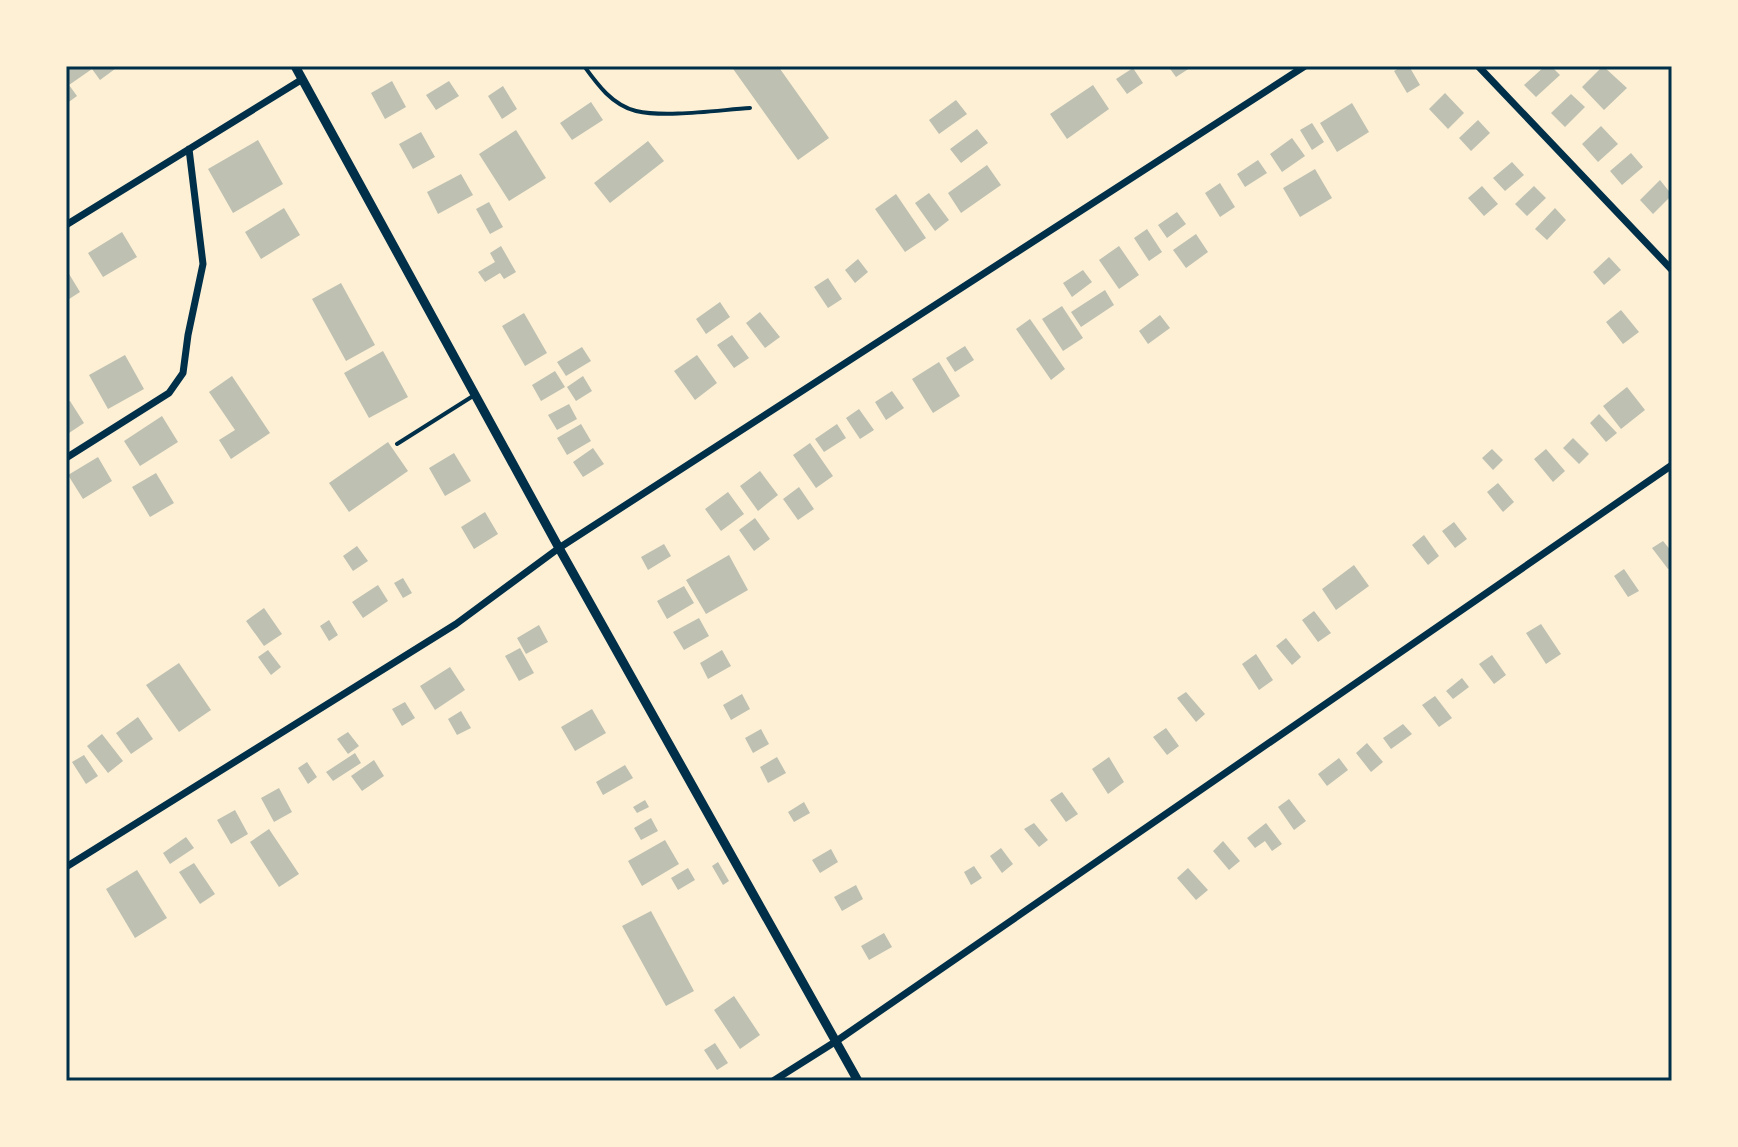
<svg xmlns="http://www.w3.org/2000/svg" width="1738" height="1147" viewBox="0 0 1738 1147" font-family="'DM Sans',sans-serif">
  <style>
    .building { fill: #bec0b2 }
    .lines { fill: none; stroke-linecap: round; stroke-linejoin: round }
    .service { stroke: #003049; stroke-width: 4 }
    .minor { stroke: #003049; stroke-width: 7 }
    .tertiary { stroke: #003049; stroke-width: 9 }
    .neatline { fill: none; stroke: #003049; stroke-width: 3 }
  </style>
  <rect width="100%" height="100%" fill="#fdf0d5"/>
  <path class="building" d="M66,66H119L100,80L92,69L69,85L77,96L66,104Z
    M731,66H778L829,138L798,160Z
    M1168,66H1193L1176,77Z
    M1403,66H1409L1420,85L1407,93L1394,71Z
    M1545,66H1551L1560,75L1536,97L1524,85Z
    M1603,66L1627,88L1604,110L1582,87Z
    M1133,68L1143,83L1127,94L1116,79Z
    M392,81L406,107L385,119L371,93Z
    M449,81L459,96L436,110L426,95Z
    M1093,85L1109,109L1067,139L1050,114Z
    M503,86L517,109L502,119L488,96Z
    M1445,93L1464,113L1448,129L1429,109Z
    M1571,94L1585,107L1565,127L1551,113Z
    M956,100L967,114L939,134L929,120Z
    M591,102L603,120L572,140L560,123Z
    M1352,103L1369,132L1337,152L1320,123Z
    M1478,120L1490,133L1471,151L1459,138Z
    M1312,123L1324,142L1312,150L1300,130Z
    M1601,126L1618,144L1598,162L1582,144Z
    M977,129L988,143L961,163L950,149Z
    M516,130L546,178L509,201L479,154Z
    M421,132L435,157L413,169L399,144Z
    M1292,138L1305,156L1282,172L1270,154Z
    M258,140L283,184L233,213L208,169Z
    M648,141L664,161L610,203L594,183Z
    M1631,153L1643,167L1622,185L1610,171Z
    M1258,160L1267,173L1245,187L1237,174Z
    M1512,162L1524,175L1505,191L1493,178Z
    M987,165L1001,185L961,213L948,193Z
    M1315,169L1332,198L1300,217L1283,188Z
    M461,174L473,195L438,214L427,192Z
    M1660,180L1672,195L1653,214L1640,200Z
    M1220,183L1235,207L1220,217L1205,193Z
    M1482,186L1498,204L1484,216L1468,198Z
    M1534,186L1546,198L1527,216L1515,204Z
    M929,193L949,220L935,231L915,203Z
    M896,194L926,238L905,252L875,209Z
    M489,202L503,227L490,234L476,209Z
    M284,208L300,235L261,259L245,232Z
    M1555,208L1566,220L1547,240L1535,229Z
    M1177,212L1186,224L1167,238L1158,225Z
    M1147,229L1162,252L1149,261L1134,238Z
    M122,232L137,257L103,277L88,253Z
    M1196,234L1208,252L1186,268L1173,250Z
    M501,246L516,272L504,279L500,273L485,282L478,272L495,262L490,253Z
    M1119,246L1139,275L1119,289L1099,260Z
    M1609,257L1621,270L1604,285L1593,272Z
    M858,259L868,272L855,283L845,270Z
    M66,269L80,292L66,301Z
    M1083,270L1092,282L1072,297L1063,283Z
    M828,278L842,299L828,308L814,287Z
    M341,283L375,345L346,361L312,299Z
    M1105,290L1114,305L1081,327L1071,312Z
    M720,302L730,317L706,334L696,319Z
    M1062,306L1083,338L1063,351L1042,319Z
    M1621,310L1639,332L1623,344L1606,322Z
    M760,312L780,337L765,348L746,323Z
    M524,313L547,353L525,366L502,326Z
    M1160,315L1170,328L1148,344L1139,331Z
    M1030,319L1065,369L1051,380L1016,329Z
    M732,335L749,358L734,368L717,345Z
    M965,346L974,360L955,372L946,358Z
    M582,347L591,361L566,376L557,362Z
    M383,351L408,397L369,418L344,373Z
    M125,355L144,389L108,409L89,375Z
    M697,355L717,383L695,400L674,371Z
    M939,362L960,396L933,413L912,379Z
    M555,371L565,387L541,401L532,385Z
    M232,376L270,433L231,459L219,440L235,430L209,392Z
    M583,376L592,391L576,401L567,387Z
    M1627,387L1645,410L1621,429L1603,406Z
    M892,391L904,408L886,420L875,402Z
    M70,401L84,423L66,435V403Z
    M569,404L577,419L557,430L548,415Z
    M859,409L874,430L860,439L846,418Z
    M1599,414L1617,433L1606,442L1590,423Z
    M162,416L178,442L140,466L124,441Z
    M581,424L591,441L567,455L557,438Z
    M837,424L846,438L824,452L815,439Z
    M1573,438L1589,454L1579,464L1563,448Z
    M388,442L408,471L349,512L329,483Z
    M810,443L833,476L816,488L793,455Z
    M593,448L604,464L583,477L573,462Z
    M1492,449L1503,460L1493,470L1482,458Z
    M1546,449L1565,471L1553,482L1534,459Z
    M454,453L471,481L445,496L429,468Z
    M98,457L112,481L83,499L68,475Z
    M760,471L778,495L758,511L740,486Z
    M156,473L174,503L150,517L132,487Z
    M1498,483L1514,502L1503,512L1487,492Z
    M799,487L814,509L798,520L783,499Z
    M728,492L744,514L721,531L705,509Z
    M485,512L498,534L474,549L461,527Z
    M755,518L770,539L754,551L739,530Z
    M1454,522L1467,539L1455,548L1442,531Z
    M1424,535L1439,556L1428,565L1412,545Z
    M1663,541L1672,552V567L1668,569L1652,548Z
    M664,544L671,556L648,570L641,557Z
    M357,546L368,561L353,571L343,556Z
    M729,555L748,590L706,614L686,580Z
    M1354,565L1369,586L1336,610L1322,589Z
    M1624,569L1639,591L1628,597L1614,576Z
    M403,578L412,593L403,598L394,583Z
    M378,585L388,601L363,618L352,602Z
    M684,586L694,603L667,619L657,601Z
    M264,608L282,634L264,646L246,621Z
    M1314,611L1331,633L1318,642L1302,620Z
    M699,618L709,636L684,650L673,632Z
    M329,620L338,635L329,641L320,626Z
    M1541,624L1561,654L1546,664L1526,633Z
    M539,625L548,642L526,654L517,638Z
    M1286,638L1301,657L1292,665L1276,646Z
    M520,648L534,673L519,681L505,656Z
    M268,650L281,667L271,675L258,657Z
    M722,650L731,666L708,679L700,663Z
    M1256,654L1273,680L1259,690L1242,664Z
    M1492,655L1506,675L1494,684L1479,664Z
    M179,663L211,710L179,732L146,685Z
    M450,667L465,690L435,710L420,686Z
    M1462,678L1469,687L1453,699L1446,691Z
    M1186,692L1205,714L1196,722L1177,698Z
    M742,694L750,709L731,720L723,705Z
    M1435,696L1452,718L1439,727L1422,705Z
    M405,702L415,718L402,726L392,709Z
    M592,709L606,733L575,751L561,727Z
    M461,711L471,728L457,735L448,719Z
    M138,717L153,739L131,754L116,733Z
    M1403,724L1412,734L1391,749L1383,738Z
    M1166,728L1179,746L1167,755L1153,737Z
    M761,729L769,744L753,753L745,738Z
    M348,732L359,746L348,754L337,739Z
    M102,734L123,761L108,773L87,746Z
    M1367,743L1383,762L1371,772L1356,753Z
    M355,753L361,763L333,781L326,772Z
    M84,755L98,776L86,784L72,762Z
    M777,757L786,773L768,783L760,767Z
    M1109,757L1124,782L1108,794L1092,769Z
    M1339,758L1348,770L1327,786L1318,774Z
    M374,760L384,776L362,791L351,776Z
    M307,762L317,777L308,784L298,768Z
    M625,765L633,778L603,795L596,782Z
    M279,788L292,812L274,822L261,798Z
    M1062,792L1078,814L1066,822L1050,800Z
    M1289,799L1306,821L1294,830L1278,807Z
    M645,800L649,807L637,813L633,807Z
    M804,802L810,813L794,822L788,812Z
    M235,810L248,834L231,844L217,820Z
    M651,818L658,831L641,840L634,828Z
    M1034,823L1048,840L1039,847L1024,829Z
    M1266,823L1282,844L1272,851L1265,841L1255,848L1247,838Z
    M269,829L299,874L279,887L250,842Z
    M186,837L194,848L170,864L163,853Z
    M665,840L679,864L642,886L628,861Z
    M1223,841L1240,861L1229,870L1213,851Z
    M1001,848L1013,864L1002,873L990,856Z
    M831,849L838,862L820,873L812,860Z
    M718,862L729,881L723,885L712,866Z
    M194,863L215,894L200,904L179,872Z
    M974,866L982,878L971,885L964,872Z
    M688,868L695,880L678,890L671,878Z
    M1188,868L1208,890L1196,900L1177,878Z
    M137,870L167,918L135,938L106,889Z
    M856,885L863,899L842,911L834,897Z
    M651,911L694,991L666,1006L622,926Z
    M884,933L892,947L869,960L861,946Z
    M734,996L760,1035L740,1049L714,1010Z
    M715,1043L728,1063L717,1070L704,1050Z"/>
  <g class="lines">
    <path class="service" d="M584,66C597,84 612,105 636,111C666,118 719,110 750,108
      M397,444L473,396"/>
    <path class="minor" d="M1478,66L1672,270
      M66,225L301,80
      M66,458L169,393L183,373L188,335L203,264L189,149
      M66,867L456,624L559,548L1305,66
      M773,1081L838,1040L1672,465"/>
    <path class="tertiary" d="M295,66L559,548L858,1081"/>
  </g>
  <rect width="1738" height="1147" fill="none" stroke="#fdf0d5" stroke-width="136"/>
  <rect x="68" y="68" width="1602" height="1011" class="neatline"/>
</svg>
